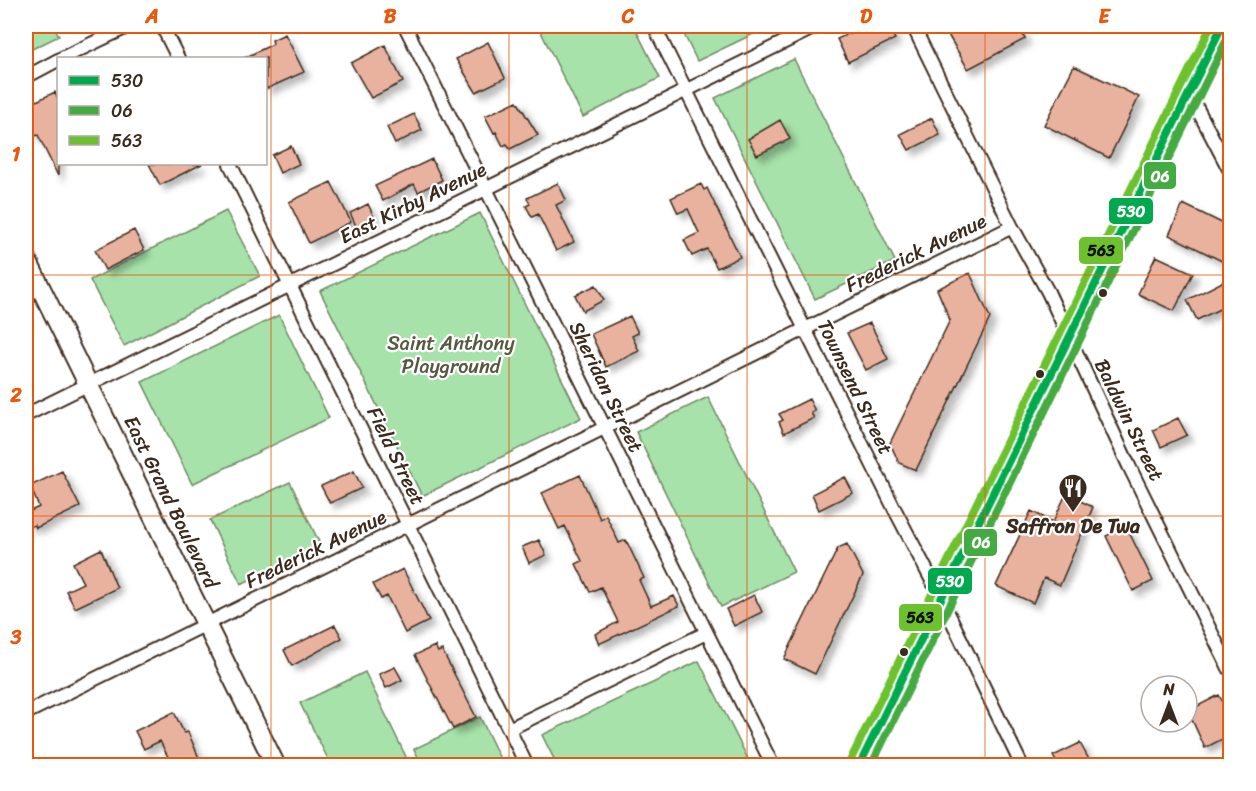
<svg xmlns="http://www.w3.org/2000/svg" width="1256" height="791" viewBox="0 0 1256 791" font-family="Sriracha,sans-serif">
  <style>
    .green { fill: #a6e2a9; stroke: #708664; stroke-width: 1.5 }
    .building { fill: #e9b29e; stroke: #3b2a1e; stroke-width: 1.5; filter: url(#shadow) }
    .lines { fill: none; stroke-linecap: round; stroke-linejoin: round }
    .street-casing { stroke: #3b2a1e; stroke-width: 16 }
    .secondary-casing { stroke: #3b2a1e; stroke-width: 22 }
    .primary-casing { stroke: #3b2a1e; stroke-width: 24 }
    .street { stroke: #fff; stroke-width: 12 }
    .secondary { stroke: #fff; stroke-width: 18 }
    .primary { stroke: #fedd96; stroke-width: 20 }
    .bus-1-casing { stroke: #fff; stroke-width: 12 }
    .bus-2-casing { stroke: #fff; stroke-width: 12 }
    .bus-3-casing { stroke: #fff; stroke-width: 12 }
    .bus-1 { stroke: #00a94e; stroke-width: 8 }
    .bus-2 { stroke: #44aa42; stroke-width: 8 }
    .bus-3 { stroke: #6dc02e; stroke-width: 8 }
    .grid { fill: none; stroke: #e8590c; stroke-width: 1.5; stroke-opacity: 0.55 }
    .bus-dot { fill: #3b2a1e; stroke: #fff; stroke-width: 2 }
    .labels { text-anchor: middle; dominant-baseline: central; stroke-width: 4.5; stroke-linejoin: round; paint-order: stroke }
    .street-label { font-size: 20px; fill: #3b2a1e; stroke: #fff }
    .park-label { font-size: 20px; fill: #565841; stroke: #fff }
    .poi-label { font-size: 20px; font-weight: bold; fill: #3b2a1e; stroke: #fff }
    .line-badge { stroke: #fff; stroke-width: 2 }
    .badge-label { font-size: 16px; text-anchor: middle; font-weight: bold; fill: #fff }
    .pale-badge-label { font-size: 16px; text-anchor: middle; font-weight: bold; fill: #111 }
    .neatline { fill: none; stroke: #e8590c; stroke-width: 2 }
    .grid-label { font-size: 20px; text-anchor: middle; font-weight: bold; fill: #e8590c }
  </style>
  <defs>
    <filter id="shadow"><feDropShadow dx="5.5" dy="5.5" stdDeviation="3" flood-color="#0004"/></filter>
  </defs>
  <rect width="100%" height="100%" fill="#fff"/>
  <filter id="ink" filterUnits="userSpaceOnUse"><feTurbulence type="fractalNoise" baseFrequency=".0167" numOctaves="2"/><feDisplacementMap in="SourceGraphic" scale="12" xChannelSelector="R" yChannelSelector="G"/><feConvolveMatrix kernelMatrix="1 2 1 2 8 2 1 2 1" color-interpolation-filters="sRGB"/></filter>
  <g filter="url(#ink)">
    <path class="green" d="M26,26H54L59,36L26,52Z
      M538,26H634L660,78L583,117Z
      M680,26H770L697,61Z
      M794,59L895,261L815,299L715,98Z
      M226,211L260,276L124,346L90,280Z
      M480,213L581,418L422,496L320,291Z
      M279,315L329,418L192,484L142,382Z
      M708,397L794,572L721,607L636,432Z
      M290,482L321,546L241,584L210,520Z
      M699,661L751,765H557L542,735Z
      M365,672L410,765H331L300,703Z
      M480,717L503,765H422L414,749Z"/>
    <path class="building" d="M865,26H888L895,39L848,62L837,39Z
      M962,26H994L997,33L1018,26L1025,39L968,69L947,33Z
      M285,34L304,72L266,89V58H244L273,44L272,40Z
      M488,42L505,78L476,92L456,59Z
      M385,45L403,82L371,98L351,63Z
      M1074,66L1139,97L1109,158L1044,125Z
      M55,92L58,100V176L38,135L34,136L26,118V106Z
      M517,101L538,135L510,149L507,144L503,146L496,132L494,133L485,116Z
      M414,114L422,130L395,144L387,127Z
      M932,118L940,135L909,150L900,134Z
      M780,120L790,139L757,155L748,139Z
      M291,146L299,164L280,173L272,155Z
      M432,159L442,180L418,192L414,184L383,201L375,186Z
      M149,164H202L160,185Z
      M331,182L351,222L309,243L289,202Z
      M558,183L566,200L556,205L574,242L556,251L538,214L532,217L526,206L530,204L527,198Z
      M701,184L704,190L707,188L740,257L717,268L707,249L692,256L684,240L699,233L688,209L678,213L671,198Z
      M368,204L375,219L357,228L350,213Z
      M1183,204L1230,227V265L1169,235Z
      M134,230L144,250L105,270L95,250Z
      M1156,256L1193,273L1174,311L1138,294Z
      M970,273L990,318L916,470L899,463L890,443L950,320L937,289Z
      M1230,278V304L1197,320L1187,300Z
      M596,285L604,300L583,311L575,295Z
      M630,316L638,333L632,336L639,351L606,367L591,334Z
      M870,323L888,359L866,370L847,333Z
      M809,399L815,411L811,413L814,418L784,433L779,422L783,420L779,414Z
      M1178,418L1187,435L1161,447L1153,430Z
      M62,471L80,507L36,528L35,525L29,527L26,513L39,507L30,486Z
      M354,471L362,488L330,503L321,486Z
      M580,475L600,519L606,515L619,543L626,540L644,578L639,580L651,606L674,596L679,606L599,644L595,634L618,622L601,587L590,592L576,564L582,561L565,526L559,529L542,493Z
      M845,477L853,493L819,510L812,494Z
      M1066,494L1093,507L1060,585L1044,578L1033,603L996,586L1031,511L1053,522Z
      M1126,526L1153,581L1133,591L1106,536Z
      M539,540L546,555L529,563L522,547Z
      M847,544L863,575L815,674L784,659L838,548Z
      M101,549L117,588L75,608L66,591L83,583L73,563Z
      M403,569L429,621L405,633L387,596L381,599L373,584Z
      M754,595L762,612L734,626L726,609Z
      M335,625L342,638L292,666L284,650Z
      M435,646L438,652L442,650L476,717L453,729L415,655Z
      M395,667L402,680L386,688L379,674Z
      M1219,695L1228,712L1223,714L1230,735L1205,748L1188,711Z
      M174,712L184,733L188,732L202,765H172L160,741L144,749L135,731Z
      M1080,743L1092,765H1058L1053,756Z"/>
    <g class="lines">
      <g class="street-casing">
        <path id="street" d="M162,26L178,58
          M405,26L773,766
          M654,26L895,510L940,596L1022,766
          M913,26L1012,227L1048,292L1129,466L1230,670
          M62,58L129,26
          M26,77L58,60
          M1189,93L1230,171
          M230,164L527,766
          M26,415L817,26
          M26,713L1012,227
          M509,729L706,633"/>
      </g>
      <g class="secondary-casing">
        <path id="secondary" d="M26,258L276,766"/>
      </g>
      <g class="primary-casing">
        <path id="primary" d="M859,766L1222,26"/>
      </g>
      <use href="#street" class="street"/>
      <use href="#secondary" class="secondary"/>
      <use href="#primary" class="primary"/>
      <g class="bus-1-casing">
        <path id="bus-1" d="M859,766L1222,26"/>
      </g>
      <g class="bus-2-casing">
        <path id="bus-2" d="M871,766L1230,33"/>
      </g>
      <g class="bus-3-casing">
        <path id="bus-3" d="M850,761L1211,26"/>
      </g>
      <use href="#bus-1" class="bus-1"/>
      <use href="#bus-2" class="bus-2"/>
      <use href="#bus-3" class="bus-3"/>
    </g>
  </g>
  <path class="grid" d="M271,26V766M509,26V766M747,26V766M985,26V766M26,275H1230M26,516H1230"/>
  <defs>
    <g id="restaurant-pin" transform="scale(1.5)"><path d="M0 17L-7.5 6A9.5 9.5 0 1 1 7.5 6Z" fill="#3b2a1e" stroke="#fff"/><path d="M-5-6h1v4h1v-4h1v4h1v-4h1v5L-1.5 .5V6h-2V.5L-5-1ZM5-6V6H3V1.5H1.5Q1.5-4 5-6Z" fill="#fff"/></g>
  </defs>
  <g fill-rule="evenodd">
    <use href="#restaurant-pin" x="1073" y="488"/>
  </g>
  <g class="bus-dot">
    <circle cx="1103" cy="293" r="5"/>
    <circle cx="1040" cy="374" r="5"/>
    <circle cx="904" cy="652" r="5"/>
  </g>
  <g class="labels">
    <g class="street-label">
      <text transform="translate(413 203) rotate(-26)">East Kirby Avenue</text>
      <text transform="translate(916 253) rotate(-26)">Frederick Avenue</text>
      <text transform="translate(606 387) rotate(64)">Sheridan Street</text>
      <text transform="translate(855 387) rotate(64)">Townsend Street</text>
      <text transform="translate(1129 420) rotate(64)">Baldwin Street</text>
      <text transform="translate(396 456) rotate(64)">Field Street</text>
      <text transform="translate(171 502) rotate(64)">East Grand Boulevard</text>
      <text transform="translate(316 549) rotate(-26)">Frederick Avenue</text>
    </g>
    <g class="park-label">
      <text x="451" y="343">Saint Anthony<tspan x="451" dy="23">Playground</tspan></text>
    </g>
    <g class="poi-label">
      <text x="1073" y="526">Saffron De Twa</text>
    </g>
  </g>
  <g class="line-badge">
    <rect x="1143" y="161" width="34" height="29" rx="6" fill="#44aa42"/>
    <rect x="1108" y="197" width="46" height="28" rx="6" fill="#00a94e"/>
    <rect x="1078" y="236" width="46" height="29" rx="6" fill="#6dc02e"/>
    <rect x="963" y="528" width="35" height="29" rx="6" fill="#44aa42"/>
    <rect x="927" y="567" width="46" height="28" rx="6" fill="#00a94e"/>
    <rect x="898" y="603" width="45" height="29" rx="6" fill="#6dc02e"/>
  </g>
  <g class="badge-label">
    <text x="1160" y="182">06</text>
    <text x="1131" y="217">530</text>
    <text x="981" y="548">06</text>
    <text x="950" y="587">530</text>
  </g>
  <g class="pale-badge-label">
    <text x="1101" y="256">563</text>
    <text x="920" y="623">563</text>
  </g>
  <rect width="1256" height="791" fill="none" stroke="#fff" stroke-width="66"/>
  <rect x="57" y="57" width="210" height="108" fill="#ffffff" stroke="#b1aaa5" stroke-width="1.5"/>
  <rect x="69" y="76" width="30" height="9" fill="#00a94e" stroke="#b1aaa5" stroke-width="1.5"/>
  <text x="111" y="87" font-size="18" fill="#3b2a1e">530</text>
  <rect x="69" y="106" width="30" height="9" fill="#44aa42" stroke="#b1aaa5" stroke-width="1.5"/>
  <text x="111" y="117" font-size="18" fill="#3b2a1e">06</text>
  <rect x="69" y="136" width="30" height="9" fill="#6dc02e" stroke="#b1aaa5" stroke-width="1.5"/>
  <text x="111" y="147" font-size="18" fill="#3b2a1e">563</text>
  <g transform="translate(1169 704)"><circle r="28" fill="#ffffff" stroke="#b1aaa5" stroke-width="1.5"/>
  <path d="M0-4.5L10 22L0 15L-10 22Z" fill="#3b2a1e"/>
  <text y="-9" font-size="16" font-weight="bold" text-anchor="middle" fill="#3b2a1e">N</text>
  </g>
  <rect x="33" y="33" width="1190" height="725" class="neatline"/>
  <g class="grid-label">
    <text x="152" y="23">A</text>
    <text x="390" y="23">B</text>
    <text x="628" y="23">C</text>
    <text x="866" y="23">D</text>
    <text x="1104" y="23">E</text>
    <text x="16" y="161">1</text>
    <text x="16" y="402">2</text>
    <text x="16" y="644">3</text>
  </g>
</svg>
